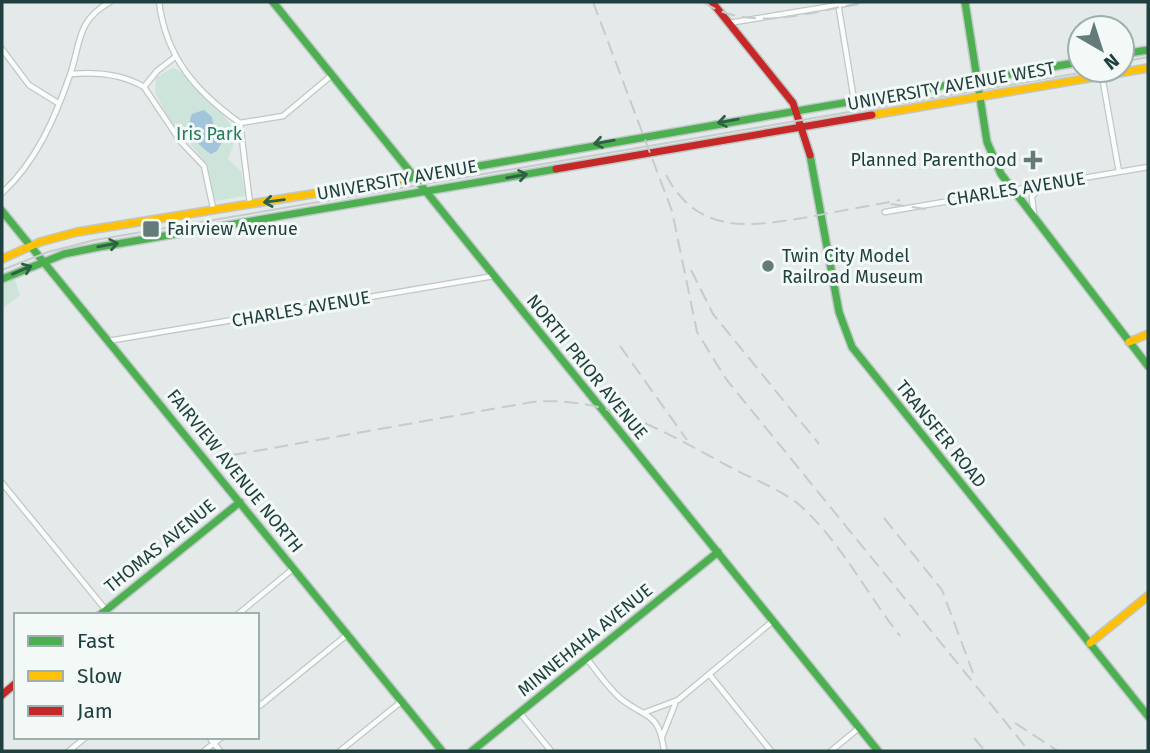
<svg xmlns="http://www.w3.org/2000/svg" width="1150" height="753" viewBox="0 0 1150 753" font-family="'Fira Sans',sans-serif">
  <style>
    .green { fill: #cce4da }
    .water { fill: #a2c5dc }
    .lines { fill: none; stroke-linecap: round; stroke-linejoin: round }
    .street-casing { stroke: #c1c7c6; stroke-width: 7 }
    .fast-casing { stroke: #bfc8c7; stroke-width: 10 }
    .slow-casing { stroke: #bfc8c7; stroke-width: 10 }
    .jam-casing { stroke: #bfc8c7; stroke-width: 10 }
    .street { stroke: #fbfcfc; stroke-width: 4.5 }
    .fast { stroke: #4caf50; stroke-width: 7 }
    .slow { stroke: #ffc107; stroke-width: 7 }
    .jam { stroke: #c62828; stroke-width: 7 }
    .tram { stroke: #c6cbcb; stroke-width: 2 }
    .rail { stroke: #c6cbcb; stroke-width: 2; stroke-dasharray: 14 7; stroke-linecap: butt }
    .oneway { stroke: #2d6144 }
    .poi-dot { fill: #657b7a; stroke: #f2f9f7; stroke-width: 2.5 }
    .labels { text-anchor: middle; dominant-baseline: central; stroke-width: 6; stroke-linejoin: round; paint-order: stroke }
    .street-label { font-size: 18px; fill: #203f3f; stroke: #f2f9f7 }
    .park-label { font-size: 18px; fill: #27795c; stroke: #f2f9f7 }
    .poi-label { font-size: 18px; fill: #203f3f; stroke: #f2f9f7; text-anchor: start }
  </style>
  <rect width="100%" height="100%" fill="#e4eae9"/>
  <path class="green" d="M173,68C183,69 232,120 234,132C236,142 231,151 228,159L241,171L246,196L214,201L208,165L169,119L155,92L156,77Z
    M14,277L20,295L2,309V283Z"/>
  <path class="water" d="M204,110L212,117L215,133L222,142L217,151L211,154C198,145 184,132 192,114Z"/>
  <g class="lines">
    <g class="street-casing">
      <path id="street" d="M159,2C166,57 195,91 240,123
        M838,3L854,100
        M729,23L856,2
        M2,49L29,85L58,103
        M71,74C95,72 122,74 144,87L181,142L204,166L213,208
        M1102,76L1119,172
        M144,87L157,71L175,57
        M240,123L283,116L332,75
        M240,123L250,204
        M2,193C36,162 55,118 70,75C81,43 76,21 110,2
        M885,212L1148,167
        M1034,215L1032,197L1040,185
        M108,341L494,276
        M2,483L110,615
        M237,615L294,568
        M587,659C597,671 607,687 620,698C645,719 659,710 664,751
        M709,674L771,751
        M257,708L348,634
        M646,712L678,700L773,621
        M520,713L551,751
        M209,737L220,751
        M662,737L675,704
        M69,751L86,737
        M204,751L222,737
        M340,751L402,701
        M831,751L859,728"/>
    </g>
    <g class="fast-casing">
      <path id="fast" d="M273,2L878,751
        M965,2L987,142L1001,174L1148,366
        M1122,54L1148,50
        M810,155L839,312L852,347L1148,716
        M398,180L1080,62
        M2,211L442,751
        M2,279L64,254L99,247L556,169
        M100,615L240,502
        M472,751L718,552"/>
    </g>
    <g class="slow-casing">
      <path id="slow" d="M872,115L1148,68
        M2,259L40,242L77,232L398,180
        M1129,342L1148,334
        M1090,643L1148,596"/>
    </g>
    <g class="jam-casing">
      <path id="jam" d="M712,2L793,103L810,155
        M556,169L872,115
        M2,695L16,683"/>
    </g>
    <use href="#street" class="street"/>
    <use href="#fast" class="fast"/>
    <use href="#slow" class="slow"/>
    <use href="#jam" class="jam"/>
    <path class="tram" d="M1122,62L1148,57
      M2,270L48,252L95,240L1097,70"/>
    <path class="rail" d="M593,2L672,211L697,332L726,379L1029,751
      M703,2C752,34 813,11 866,2
      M666,175C697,234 747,227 803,218C835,212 868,206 900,200
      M891,204L932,210
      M691,270L713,314L819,444
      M620,346L687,440
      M233,455L532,402C607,395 666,433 730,467C754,480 784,490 804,509C843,546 867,594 900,636
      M884,518L942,590L973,673
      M1015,723L1058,751
      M974,738L985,751"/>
  </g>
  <defs><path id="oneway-shaft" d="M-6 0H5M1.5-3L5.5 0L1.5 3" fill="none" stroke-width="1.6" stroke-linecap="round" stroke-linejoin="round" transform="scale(1.75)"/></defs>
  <g class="oneway">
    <use href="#oneway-shaft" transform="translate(728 121) rotate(170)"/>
    <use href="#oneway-shaft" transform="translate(604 142) rotate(170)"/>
    <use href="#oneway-shaft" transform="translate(517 176) rotate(-10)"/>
    <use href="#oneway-shaft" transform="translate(274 201) rotate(172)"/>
    <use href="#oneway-shaft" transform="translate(108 245) rotate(-10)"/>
    <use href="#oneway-shaft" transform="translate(22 270) rotate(-23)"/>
  </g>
  <g class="poi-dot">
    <path d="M1029.5 149.5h7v7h7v7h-7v7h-7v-7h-7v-7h7z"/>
    <rect x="142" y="220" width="18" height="18" rx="3.5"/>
    <circle cx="768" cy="266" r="7"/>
  </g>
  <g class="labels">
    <g class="street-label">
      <text transform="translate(951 86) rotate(-10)">UNIVERSITY AVENUE WEST</text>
      <text transform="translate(397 180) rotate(-10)">UNIVERSITY AVENUE</text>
      <text transform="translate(1016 189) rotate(-9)">CHARLES AVENUE</text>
      <text transform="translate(301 309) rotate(-10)">CHARLES AVENUE</text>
      <text transform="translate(587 367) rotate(51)">NORTH PRIOR AVENUE</text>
      <text transform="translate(941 434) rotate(51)">TRANSFER ROAD</text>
      <text transform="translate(235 471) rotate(51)">FAIRVIEW AVENUE NORTH</text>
      <text transform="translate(160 546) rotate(-39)">THOMAS AVENUE</text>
      <text transform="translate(585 640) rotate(-39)">MINNEHAHA AVENUE</text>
    </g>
    <g class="park-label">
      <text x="209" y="134">Iris Park</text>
    </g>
    <g class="poi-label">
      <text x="1017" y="160" text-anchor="end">Planned Parenthood</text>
      <text x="167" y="229">Fairview Avenue</text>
      <text x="782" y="256">Twin City Model<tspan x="782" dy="21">Railroad Museum</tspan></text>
    </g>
  </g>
  <rect width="1150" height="753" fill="none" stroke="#203f3f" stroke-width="7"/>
  <rect x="14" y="613" width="245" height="126" fill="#f2f9f7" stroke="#9eafad" stroke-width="2"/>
  <rect x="28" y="636" width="35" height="10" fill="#4caf50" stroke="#9eafad" stroke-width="2"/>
  <text x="77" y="648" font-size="21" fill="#203f3f">Fast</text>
  <rect x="28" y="671" width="35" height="10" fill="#ffc107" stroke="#9eafad" stroke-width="2"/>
  <text x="77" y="683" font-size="21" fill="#203f3f">Slow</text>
  <rect x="28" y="706" width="35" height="10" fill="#c62828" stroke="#9eafad" stroke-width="2"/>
  <text x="77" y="718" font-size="21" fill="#203f3f">Jam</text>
  <g transform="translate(1101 49) rotate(141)"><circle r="33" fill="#f2f9f7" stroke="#9eafad" stroke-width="2"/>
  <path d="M0-5L12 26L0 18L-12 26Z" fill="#657b7a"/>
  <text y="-10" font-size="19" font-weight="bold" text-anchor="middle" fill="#203f3f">N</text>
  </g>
</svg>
